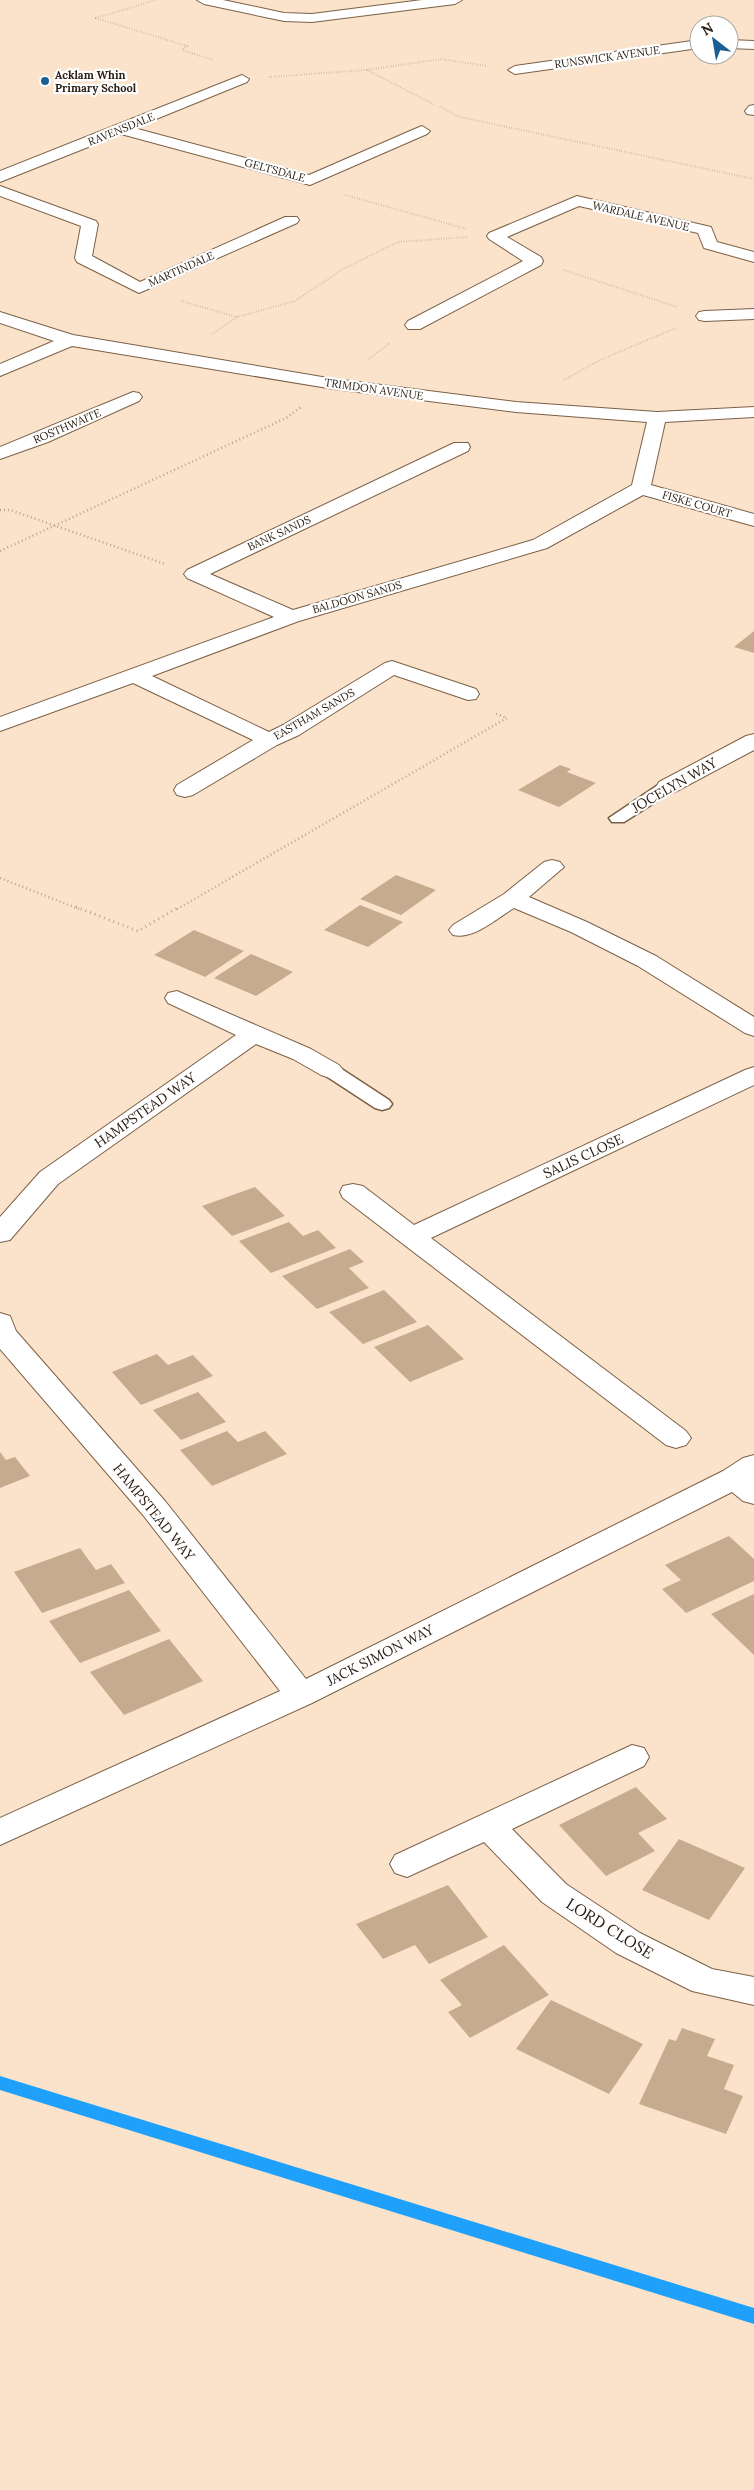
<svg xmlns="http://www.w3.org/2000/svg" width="754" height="2490" viewBox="0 0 754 2490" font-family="Lora,serif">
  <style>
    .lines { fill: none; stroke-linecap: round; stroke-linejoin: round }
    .stream { fill: #1fa1fb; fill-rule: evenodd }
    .building { fill: #c7ab8e }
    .lane-casing { stroke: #7b6046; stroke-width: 3 }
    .street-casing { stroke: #7b6046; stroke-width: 2 }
    .path-far2 { stroke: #b7a490; stroke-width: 2; stroke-dasharray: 0.5 2; stroke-linecap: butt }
    .path-far1 { stroke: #b7a490; stroke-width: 2.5; stroke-dasharray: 1 3; stroke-linecap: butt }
    .path { stroke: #b7a490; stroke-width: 3; stroke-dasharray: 1 4; stroke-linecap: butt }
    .lane { fill: #fff; fill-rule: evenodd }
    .street { fill: #fff; fill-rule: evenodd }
    .poi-dot { fill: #1a5f94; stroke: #fff; stroke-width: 2 }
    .labels { text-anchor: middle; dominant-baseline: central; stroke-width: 4.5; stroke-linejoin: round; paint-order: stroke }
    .far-street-label { font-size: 11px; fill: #2b2015; stroke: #fff }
    .far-poi-label { font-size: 11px; font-weight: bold; fill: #2b2015; stroke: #fff; text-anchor: start }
    .street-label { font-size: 14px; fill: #2b2015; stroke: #fff }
    .near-street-label { font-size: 16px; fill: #2b2015; stroke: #fff }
  </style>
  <rect width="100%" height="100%" fill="#fbe3cb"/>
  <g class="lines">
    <path class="stream" d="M0,2076L754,2308V2324L0,2090Z"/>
  </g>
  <path class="building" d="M754,631V653L734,647Z
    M560,765L571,769L567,772L596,783L559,807L518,790Z
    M396,875L436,890L401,915L360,899Z
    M360,905L403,922L368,947L324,930Z
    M194,930L244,951L205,977L154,955Z
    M251,954L293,972L256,996L214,978Z
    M255,1187L285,1216L232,1236L202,1206Z
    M289,1222L303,1236L318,1230L336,1248L271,1273L239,1241Z
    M350,1249L364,1262L349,1268L369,1288L317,1309L282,1276Z
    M384,1290L417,1322L363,1344L329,1312Z
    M428,1325L464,1359L410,1382L374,1347Z
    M157,1354L168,1365L193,1355L213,1376L141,1405L112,1372Z
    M198,1392L226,1422L181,1440L153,1410Z
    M227,1431L238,1442L265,1431L287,1454L212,1486L180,1450Z
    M0,1452L6,1460L15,1457L30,1476L0,1488Z
    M729,1536L754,1559V1581L686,1613L662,1589L681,1580L665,1565Z
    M80,1548L96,1570L111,1564L125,1583L42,1613L14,1572Z
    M129,1590L161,1631L80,1663L49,1621Z
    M754,1594V1655L711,1614Z
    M169,1639L203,1681L124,1715L90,1672Z
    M636,1787L667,1819L638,1833L655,1851L606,1876L559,1825Z
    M679,1839L745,1868L709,1920L642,1890Z
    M448,1885L488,1937L429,1964L415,1945L383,1959L356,1924Z
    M504,1945L549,1995L470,2038L448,2012L462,2005L440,1980Z
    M551,2000L643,2044L609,2094L516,2049Z
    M682,2028L715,2039L707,2056L734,2065L724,2089L743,2096L726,2134L639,2104L669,2039L676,2041Z"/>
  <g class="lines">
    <g class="lane-casing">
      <path id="lane" d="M667,782L673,783L676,787L673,791L624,822H612L609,818L661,783Z
        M330,1064L337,1066L389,1100L392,1104L389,1108L382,1110L375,1108L323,1074L320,1070L323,1066Z"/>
    </g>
    <g class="street-casing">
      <path id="street" d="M197,0H223L284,13L312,14L422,0H462L455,4L312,22L284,21L204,4Z
        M699,40V48L515,74L508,70L515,66Z
        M729,40L754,41V49L729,48Z
        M242,75L249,79L247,82L134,128L309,175L417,128L422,126L430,131L427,134L310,185L121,134L0,182V171Z
        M754,105V115L747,114L745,111L749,106Z
        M0,186L96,221L98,224L92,256L140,282L285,217H297L299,220L297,223L139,293L77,262L75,258L81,226L0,196Z
        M577,196L711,227L717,242L754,252V262L704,248L698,233L579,206L507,237L541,257L543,261L541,265L420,329H408L405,325L408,321L523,261L489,239L487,236L489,233Z
        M754,309V319L705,321L699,320L696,316L699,312L705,311Z
        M0,312L73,335L334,379L516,402L657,412L754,407V417L665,422L651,485L754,514V526L643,495L547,548L299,621L152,676L269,732L283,725L385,663L392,661L476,689L479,694L476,699L468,700L394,675L299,735L277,745L193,795L185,797L177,795L174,790L177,785L253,740L133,683L0,731V717L274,617L187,578L184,574L187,570L454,443H468L470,447L468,451L210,574L293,610L533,540L632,485L647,422L516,412L334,389L72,346L0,376V364L54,341L0,323Z
        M133,392L139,393L142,397L139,401L48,442L0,459V447Z
        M754,734V750L675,792L667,794L659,792L656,787L659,782L746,736Z
        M552,860L560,862L564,867L529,897L587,922L656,956L754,1017V1036L745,1033L638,966L571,932L514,908C496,919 473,940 453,935L449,930L453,925L504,894L544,862Z
        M177,991L311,1049L339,1065L343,1070L339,1075L330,1078L321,1075L293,1059L256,1044L58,1184L10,1240L0,1242V1217L40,1172L236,1035L168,1003L165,998L168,993Z
        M754,1067V1085L431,1238L686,1431L691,1438L686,1445L676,1448L666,1445L343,1198L340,1192L343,1186L353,1184L363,1186L414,1225L745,1070Z
        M0,1313L10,1316L16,1331L165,1501L306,1679L723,1471L743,1458L754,1455V1504L743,1501L732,1492L312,1703L0,1845V1818L280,1691L143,1515L0,1349Z
        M632,1745L644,1748L649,1757L644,1766L512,1829L566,1884L640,1933L712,1969L754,1977V2005L692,1991L616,1953L542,1902L484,1842L407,1877L395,1873L390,1864L395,1855Z"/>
    </g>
    <path class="path-far2" d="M156,0L96,18L187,46L182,50L213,60
      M367,70L435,105
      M269,77L366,70L441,59L487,66
      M440,107L460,117L754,179
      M345,195L467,229
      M564,270L677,307
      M181,301L237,317L211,335
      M237,317L295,301L343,269L398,242L467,237
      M369,359L390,343
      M564,380L600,360L676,328"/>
    <path class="path-far1" d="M0,510H10L165,564
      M0,551L286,418L301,407
      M0,878L79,909
      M177,909L507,718L494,713"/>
    <path class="path" d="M76,907L138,931L179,907"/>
    <use href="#lane" class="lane"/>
    <use href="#street" class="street"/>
  </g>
  <circle class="poi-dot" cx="45" cy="81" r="5"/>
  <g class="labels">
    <g class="far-street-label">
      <text transform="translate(607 57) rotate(-8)">RUNSWICK AVENUE</text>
      <text transform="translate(121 129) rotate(-22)">RAVENSDALE</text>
      <text transform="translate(275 170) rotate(15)">GELTSDALE</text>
      <text transform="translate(641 216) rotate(13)">WARDALE AVENUE</text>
      <text transform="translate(181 269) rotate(-24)">MARTINDALE</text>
      <text transform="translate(374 389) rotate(8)">TRIMDON AVENUE</text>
      <text transform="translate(67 426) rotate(-23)">ROSTHWAITE</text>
      <text transform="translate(697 504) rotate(16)">FISKE COURT</text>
      <text transform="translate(279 533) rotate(-25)">BANK SANDS</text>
      <text transform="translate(357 597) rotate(-16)">BALDOON SANDS</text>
      <text transform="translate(314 714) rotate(-30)">EASTHAM SANDS</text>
    </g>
    <g class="far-poi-label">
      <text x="55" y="75">Acklam Whin<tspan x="55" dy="13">Primary School</tspan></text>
    </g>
    <g class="street-label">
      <text transform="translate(674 785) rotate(-30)">JOCELYN WAY</text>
      <text transform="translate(145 1110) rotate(-35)">HAMPSTEAD WAY</text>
      <text transform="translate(583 1156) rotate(-25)">SALIS CLOSE</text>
      <text transform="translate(154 1512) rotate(51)">HAMPSTEAD WAY</text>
      <text transform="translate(380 1655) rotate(-27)">JACK SIMON WAY</text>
    </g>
    <g class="near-street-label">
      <text transform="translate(610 1928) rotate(32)">LORD CLOSE</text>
    </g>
  </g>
  <g transform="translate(714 40) rotate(329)"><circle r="24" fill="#ffffff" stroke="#aaa6a1"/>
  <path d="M0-4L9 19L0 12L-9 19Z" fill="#1a5f94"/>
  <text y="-8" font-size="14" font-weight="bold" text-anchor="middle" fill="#2b2015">N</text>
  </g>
</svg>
